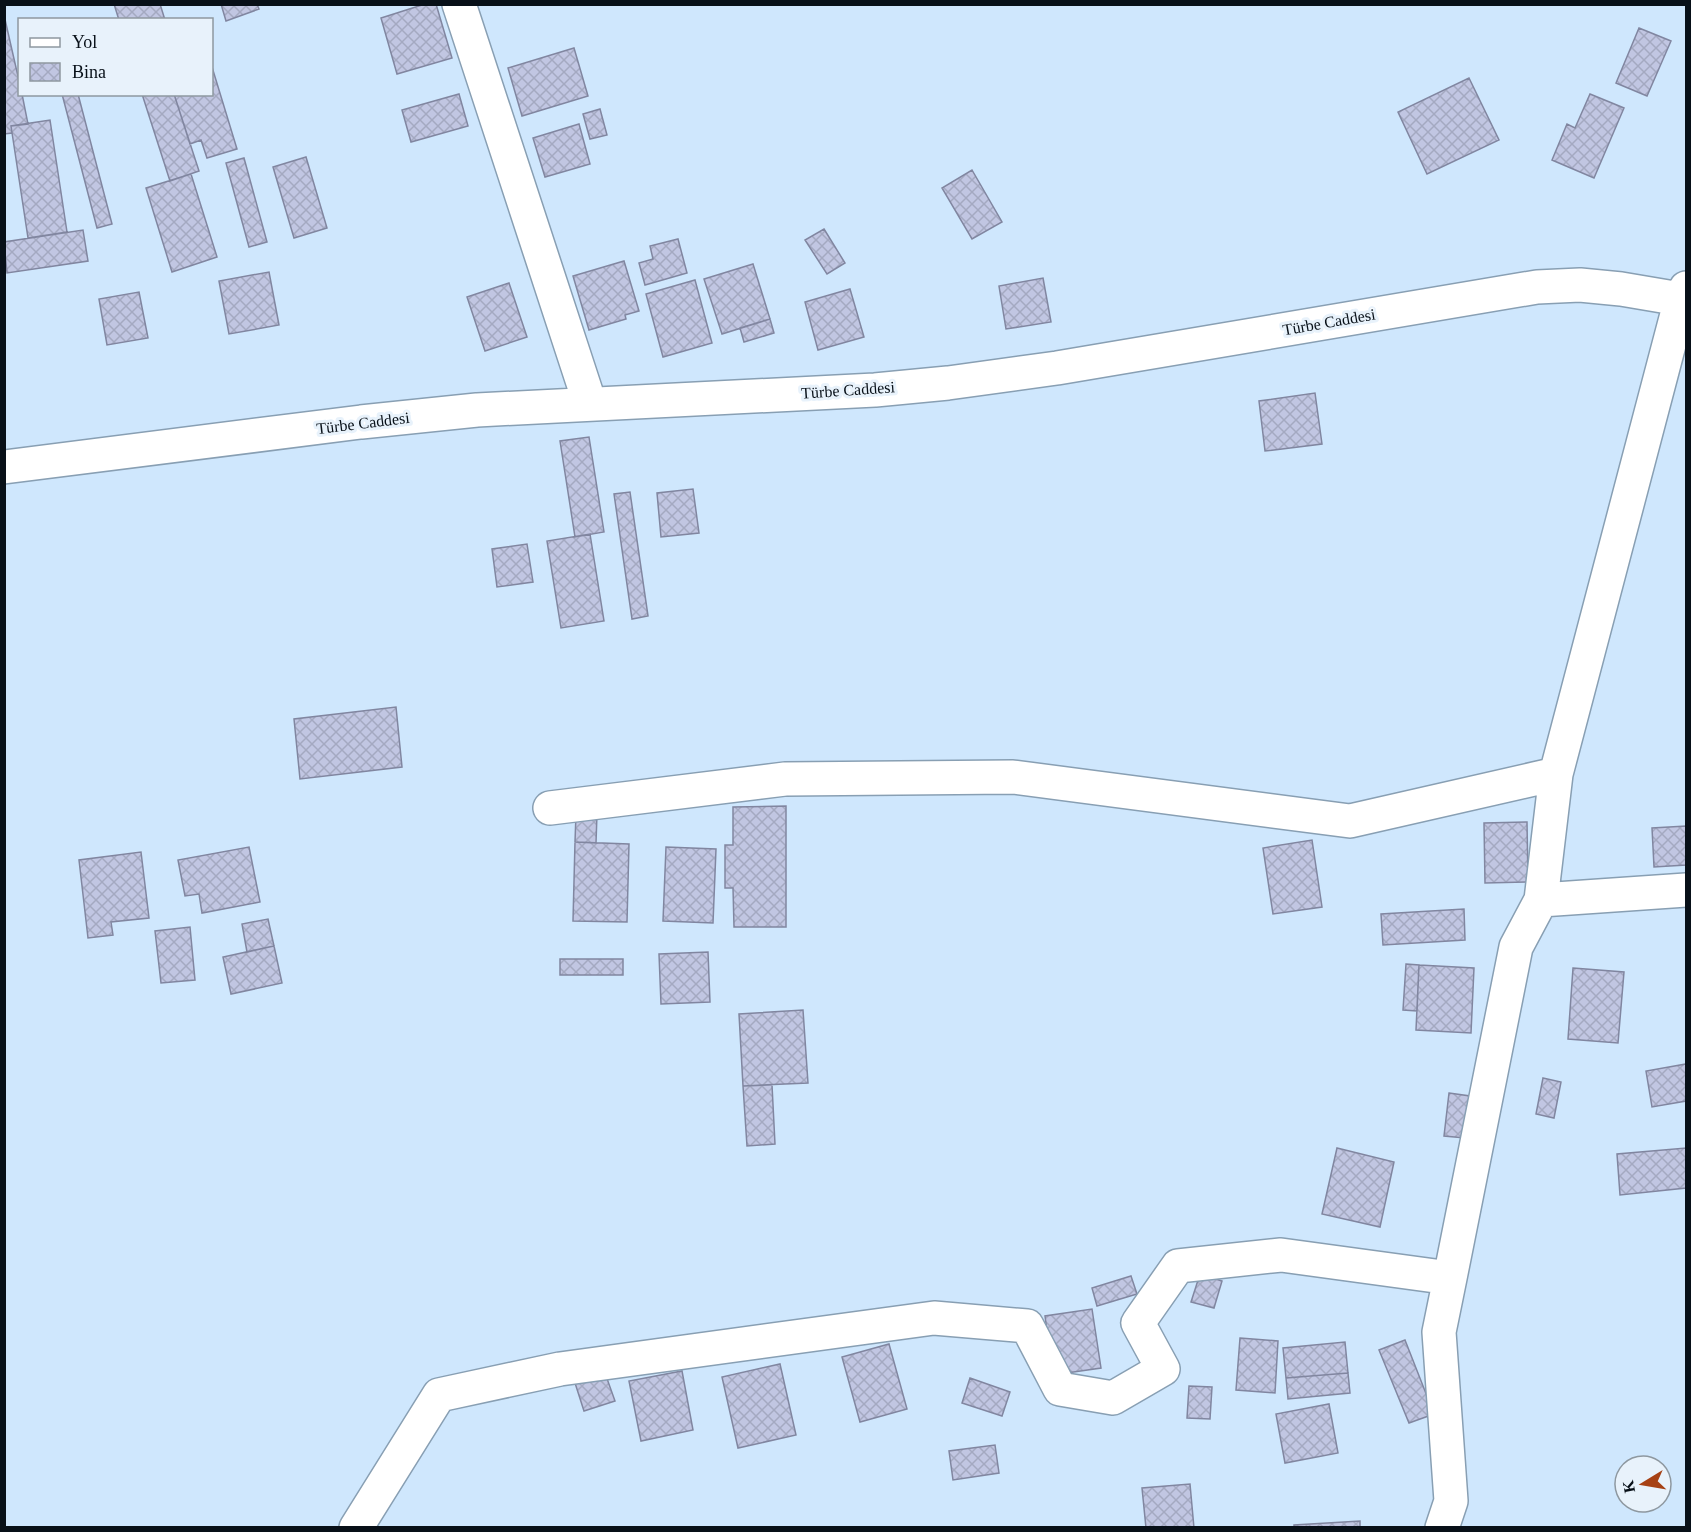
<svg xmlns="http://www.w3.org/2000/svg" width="1691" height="1532" viewBox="0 0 1691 1532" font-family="'Times New Roman',serif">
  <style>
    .building { fill: url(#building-cross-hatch); stroke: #8186a0; stroke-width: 1.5 }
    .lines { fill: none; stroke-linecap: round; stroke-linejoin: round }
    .minor-casing { stroke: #889fb3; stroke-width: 36 }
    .minor { stroke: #fff; stroke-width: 33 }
    .labels { text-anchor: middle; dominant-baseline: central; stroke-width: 6; stroke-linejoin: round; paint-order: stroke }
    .street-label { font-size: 16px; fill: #081018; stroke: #e8f2fb }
  </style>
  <defs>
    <pattern id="building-cross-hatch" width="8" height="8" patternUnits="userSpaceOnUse" patternTransform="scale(1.5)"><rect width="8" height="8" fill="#c1c6e2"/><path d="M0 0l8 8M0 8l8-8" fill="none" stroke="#a4a9c1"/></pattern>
  </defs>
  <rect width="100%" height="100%" fill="#cfe7fd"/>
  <path class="building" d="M114,4H160L165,20H119Z
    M221,4H257L259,9L226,21Z
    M425,4H436L452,58L397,74L381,18Z
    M4,15L20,85V94H22L28,124L11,126L12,133L4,134Z
    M1639,28L1671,41L1647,96L1616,83Z
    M574,48L588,96L522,116L508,68Z
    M212,67L237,149L207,158L201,140L190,144L174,94H212Z
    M1469,78L1499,140L1427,174L1398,112Z
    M62,94H78L112,224L97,228Z
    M142,94H174L199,171L170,181Z
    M459,94L468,126L411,142L402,110Z
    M1590,94L1624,108L1594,178L1552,160L1567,124L1575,128Z
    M600,109L607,135L590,139L583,114Z
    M50,120L67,232L28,238L11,126Z
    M579,124L590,164L545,177L533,138Z
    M306,157L327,228L294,238L273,167Z
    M244,158L267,242L249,247L226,163Z
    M972,170L1002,222L972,239L942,188Z
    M191,174L217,257L172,272L146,188Z
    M824,229L845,263L827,274L805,240Z
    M83,230L88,261L7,273L4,242Z
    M678,239L687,273L645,285L639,263L653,259L650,246Z
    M624,261L639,311L625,315L626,319L589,330L573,276Z
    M753,264L770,319L722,334L704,279Z
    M269,272L279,325L229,334L219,281Z
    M1043,278L1051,322L1006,329L999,286Z
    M695,280L712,343L663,357L646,294Z
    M509,283L527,337L485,351L467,297Z
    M850,289L864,337L818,350L805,302Z
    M139,292L148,338L107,345L99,299Z
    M770,319L774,333L744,342L740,328Z
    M1315,393L1322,444L1265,451L1259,401Z
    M589,437L604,532L575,537L560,441Z
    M693,489L699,533L661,537L657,493Z
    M630,492L648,616L632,619L614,494Z
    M590,534L604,621L561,628L547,541Z
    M527,544L533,582L497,587L492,549Z
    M396,707L402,767L300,779L294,719Z
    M786,806V927H734L733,888H725V845H733V807Z
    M576,814H597L596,843L575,842Z
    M1527,822L1528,882L1485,883L1484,823Z
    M1686,826V865L1654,867L1652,828Z
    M1312,840L1322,907L1273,914L1263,848Z
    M575,842L629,844L627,922L573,921Z
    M249,847L260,902L202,913L199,894L185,896L178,860Z
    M666,847L716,849L713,923L663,921Z
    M141,852L149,918L111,922L113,935L88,938L79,860Z
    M1464,909L1465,940L1383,945L1381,914Z
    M268,919L274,946L247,952L242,924Z
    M190,927L195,980L161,983L155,931Z
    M274,946L282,983L231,994L223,957Z
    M708,952L710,1002L661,1004L659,954Z
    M560,959H623V975H560Z
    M1406,964L1419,965L1417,1011L1403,1010Z
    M1419,965L1474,968L1471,1033L1416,1030Z
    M1573,968L1624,972L1618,1043L1568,1039Z
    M803,1010L808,1083L743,1086L739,1014Z
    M1686,1064V1101L1652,1107L1646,1071Z
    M1543,1078L1561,1082L1554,1118L1536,1114Z
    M772,1085L775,1144L747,1146L743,1086Z
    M1449,1093L1470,1096L1465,1138L1444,1136Z
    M1337,1148L1394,1162L1380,1227L1322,1214Z
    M1686,1148V1188L1620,1195L1617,1154Z
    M1200,1274L1222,1281L1214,1308L1191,1302Z
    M1131,1276L1137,1294L1097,1306L1092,1288Z
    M1092,1309L1101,1368L1053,1375L1045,1316Z
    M1240,1338L1278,1341L1275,1393L1236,1390Z
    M1405,1340L1434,1414L1409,1423L1379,1350Z
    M1345,1342L1348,1373L1286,1378L1283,1348Z
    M889,1344L907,1409L860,1422L842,1357Z
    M780,1364L796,1435L738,1448L722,1377Z
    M682,1371L693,1430L641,1441L629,1381Z
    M605,1373L615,1401L584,1411L575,1383Z
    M1348,1373L1350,1393L1288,1399L1286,1378Z
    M970,1378L1010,1392L1002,1416L962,1403Z
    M1189,1386L1212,1387L1210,1419L1187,1418Z
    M1329,1404L1338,1453L1285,1463L1276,1414Z
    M995,1445L999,1473L953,1480L949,1451Z
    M1190,1484L1194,1528H1146L1142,1488Z
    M1360,1521V1528H1294V1525Z"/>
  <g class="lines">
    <g class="minor-casing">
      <path id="minor" d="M459,4L590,404
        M4,467L361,422L477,410L875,390L948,383L1057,368L1537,287L1580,285L1621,289L1686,300
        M550,808L785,779L1013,777L1350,821L1556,774
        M1541,900L1686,890
        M356,1528L439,1395L560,1369L934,1318L1027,1326L1060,1389L1113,1398L1163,1369L1138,1323L1178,1266L1281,1255L1450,1278
        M1442,1528L1451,1501L1439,1332L1450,1278L1516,947L1541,900L1556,774L1681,299L1686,288"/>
    </g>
    <use href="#minor" class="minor"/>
  </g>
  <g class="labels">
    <g class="street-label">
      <text transform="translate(1329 322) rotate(-10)">Türbe Caddesi</text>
      <text transform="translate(848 390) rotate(-4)">Türbe Caddesi</text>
      <text transform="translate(363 423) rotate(-7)">Türbe Caddesi</text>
    </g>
  </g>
  <rect width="1691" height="1532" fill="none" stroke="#081018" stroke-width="12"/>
  <rect x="18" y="18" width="195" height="78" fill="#e8f2fb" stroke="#8e98a0" stroke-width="1.5"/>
  <rect x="30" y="38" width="30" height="9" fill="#ffffff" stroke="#8e98a0" stroke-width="1.5"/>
  <text x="72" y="48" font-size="18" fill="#081018">Yol</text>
  <rect x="30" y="63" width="30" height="18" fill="url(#building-cross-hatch)" stroke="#8e98a0" stroke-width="1.5"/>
  <text x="72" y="78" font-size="18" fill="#081018">Bina</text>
  <g transform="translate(1643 1484) rotate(259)"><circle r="28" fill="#e8f2fb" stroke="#8e98a0" stroke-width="1.5"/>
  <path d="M0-4.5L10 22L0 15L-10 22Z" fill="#a64114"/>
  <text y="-9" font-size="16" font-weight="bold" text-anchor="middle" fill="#081018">K</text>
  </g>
</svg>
